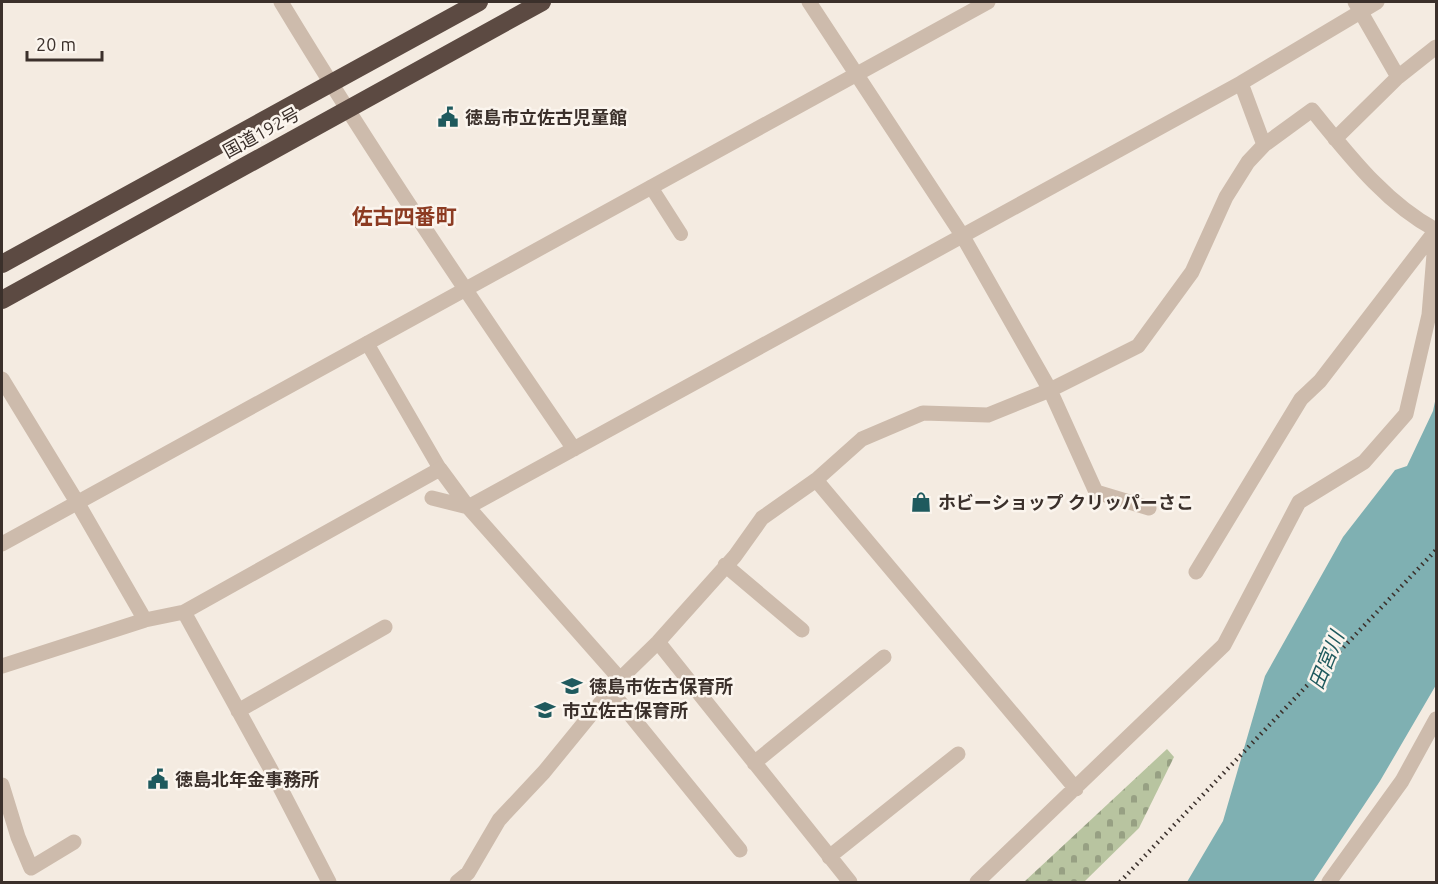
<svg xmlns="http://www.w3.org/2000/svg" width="1438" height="884" viewBox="0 0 1438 884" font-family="Ubuntu,'Noto Sans JP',sans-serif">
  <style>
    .cemetery { fill: url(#cemetery-stones) }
    .water { fill: #7fb0b2 }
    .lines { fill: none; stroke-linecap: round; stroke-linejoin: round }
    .lane { stroke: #cdbbac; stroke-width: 14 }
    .street { stroke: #cdbbac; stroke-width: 15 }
    .highway { stroke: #5c4a42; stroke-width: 18 }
    .rail { stroke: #3b302b; stroke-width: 4.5; stroke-dasharray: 1.5 4.5; stroke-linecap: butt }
    .labels { text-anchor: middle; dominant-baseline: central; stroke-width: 5; stroke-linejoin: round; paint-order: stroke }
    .poi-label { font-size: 18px; font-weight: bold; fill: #3b302b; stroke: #fbf5ee; text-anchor: start }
    .street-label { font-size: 18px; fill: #3b302b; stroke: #fbf5ee }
    .water-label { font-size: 20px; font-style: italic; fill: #1f5a5e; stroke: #fbf5ee }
    .quarter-label { font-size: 21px; font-weight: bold; fill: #8c3b22; stroke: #fbf5ee }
  </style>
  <defs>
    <pattern id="cemetery-stones" width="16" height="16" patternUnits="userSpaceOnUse" patternTransform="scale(1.5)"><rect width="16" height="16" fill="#b8c4a0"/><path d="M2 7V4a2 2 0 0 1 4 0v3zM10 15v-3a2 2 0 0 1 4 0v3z" fill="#97a083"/></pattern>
  </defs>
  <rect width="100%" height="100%" fill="#f4ebe1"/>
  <path class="cemetery" d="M1167,749L1174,757L1139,828L1084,882H1024Z"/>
  <path class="water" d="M1436,397V685L1380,781L1313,882H1187L1223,821L1265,676L1343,537L1395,470L1407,466L1433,411Z"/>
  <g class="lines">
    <path class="lane" d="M651,187L681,234
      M367,343L440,469"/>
    <path class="street" d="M281,2C373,154 473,302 574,449
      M809,2L962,235L1050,390L1096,492L1149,508
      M1355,2L1398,77
      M1241,83L1264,145
      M1335,139L1398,77L1436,47
      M2,379L77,502L145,620
      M816,480L1076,789
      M432,498L468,507L1241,83L1377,2
      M2,544L988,2
      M725,565L802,630
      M1196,572L1301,399L1320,381L1436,230
      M184,612L270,768L329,882
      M658,642L850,882
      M2,666L145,620L184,612L440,469L468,507L620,679
      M610,690L740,850
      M238,711L385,627
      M754,763L884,657
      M2,785L18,837L31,868L74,842
      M829,857L958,754
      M457,882L468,873L499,820L544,772L620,679L658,642L735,556L762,518L816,480L862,439L923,413L988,415L1050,390L1138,346L1192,272L1226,197L1248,162L1264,145L1312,110C1348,154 1385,203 1436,230
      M977,882L1224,645L1299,502L1364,462L1406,414L1429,315L1436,230
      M1329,882L1402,781L1436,719"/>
    <path class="highway" d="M2,264L479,2
      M2,300L542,2"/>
    <path class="rail" d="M1120,882L1436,550"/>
  </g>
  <defs>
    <g id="civic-bare" transform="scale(1.62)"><path d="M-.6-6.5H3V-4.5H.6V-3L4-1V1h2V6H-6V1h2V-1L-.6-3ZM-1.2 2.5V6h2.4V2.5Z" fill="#1f5a5e" stroke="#fbf5ee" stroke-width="2.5" paint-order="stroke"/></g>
    <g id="shop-bare" transform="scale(1.62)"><path d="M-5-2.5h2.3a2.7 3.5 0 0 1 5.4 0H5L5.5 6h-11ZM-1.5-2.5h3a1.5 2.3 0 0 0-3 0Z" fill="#1f5a5e" stroke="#fbf5ee" stroke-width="2.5" paint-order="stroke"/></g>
    <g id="school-bare" transform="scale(1.62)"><path d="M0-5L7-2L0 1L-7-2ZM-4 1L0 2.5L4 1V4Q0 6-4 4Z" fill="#1f5a5e" stroke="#fbf5ee" stroke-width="2.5" paint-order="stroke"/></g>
  </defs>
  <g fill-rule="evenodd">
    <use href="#civic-bare" x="448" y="117"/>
    <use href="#shop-bare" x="921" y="502"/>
    <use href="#school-bare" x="572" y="686"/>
    <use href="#school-bare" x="545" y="710"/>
    <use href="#civic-bare" x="158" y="779"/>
  </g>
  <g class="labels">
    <g class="poi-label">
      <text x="465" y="117">徳島市立佐古児童館</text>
      <text x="938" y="502">ホビーショップ クリッパーさこ</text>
      <text x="589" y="686">徳島市佐古保育所</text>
      <text x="562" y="710">市立佐古保育所</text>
      <text x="175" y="779">徳島北年金事務所</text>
    </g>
    <g class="street-label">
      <text transform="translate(261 132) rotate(-29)">国道192号</text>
    </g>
    <g class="water-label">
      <text transform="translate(1326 660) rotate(-68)">田宮川</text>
    </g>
    <g class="quarter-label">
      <text x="404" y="216">佐古四番町</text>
    </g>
  </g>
  <rect width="1438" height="884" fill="none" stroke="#3b302b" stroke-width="6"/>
  <path d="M27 51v9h75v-9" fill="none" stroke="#3b302b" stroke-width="3"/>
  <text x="36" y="51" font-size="18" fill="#3b302b" stroke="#fbf5ee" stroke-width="4.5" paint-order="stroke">20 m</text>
</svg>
